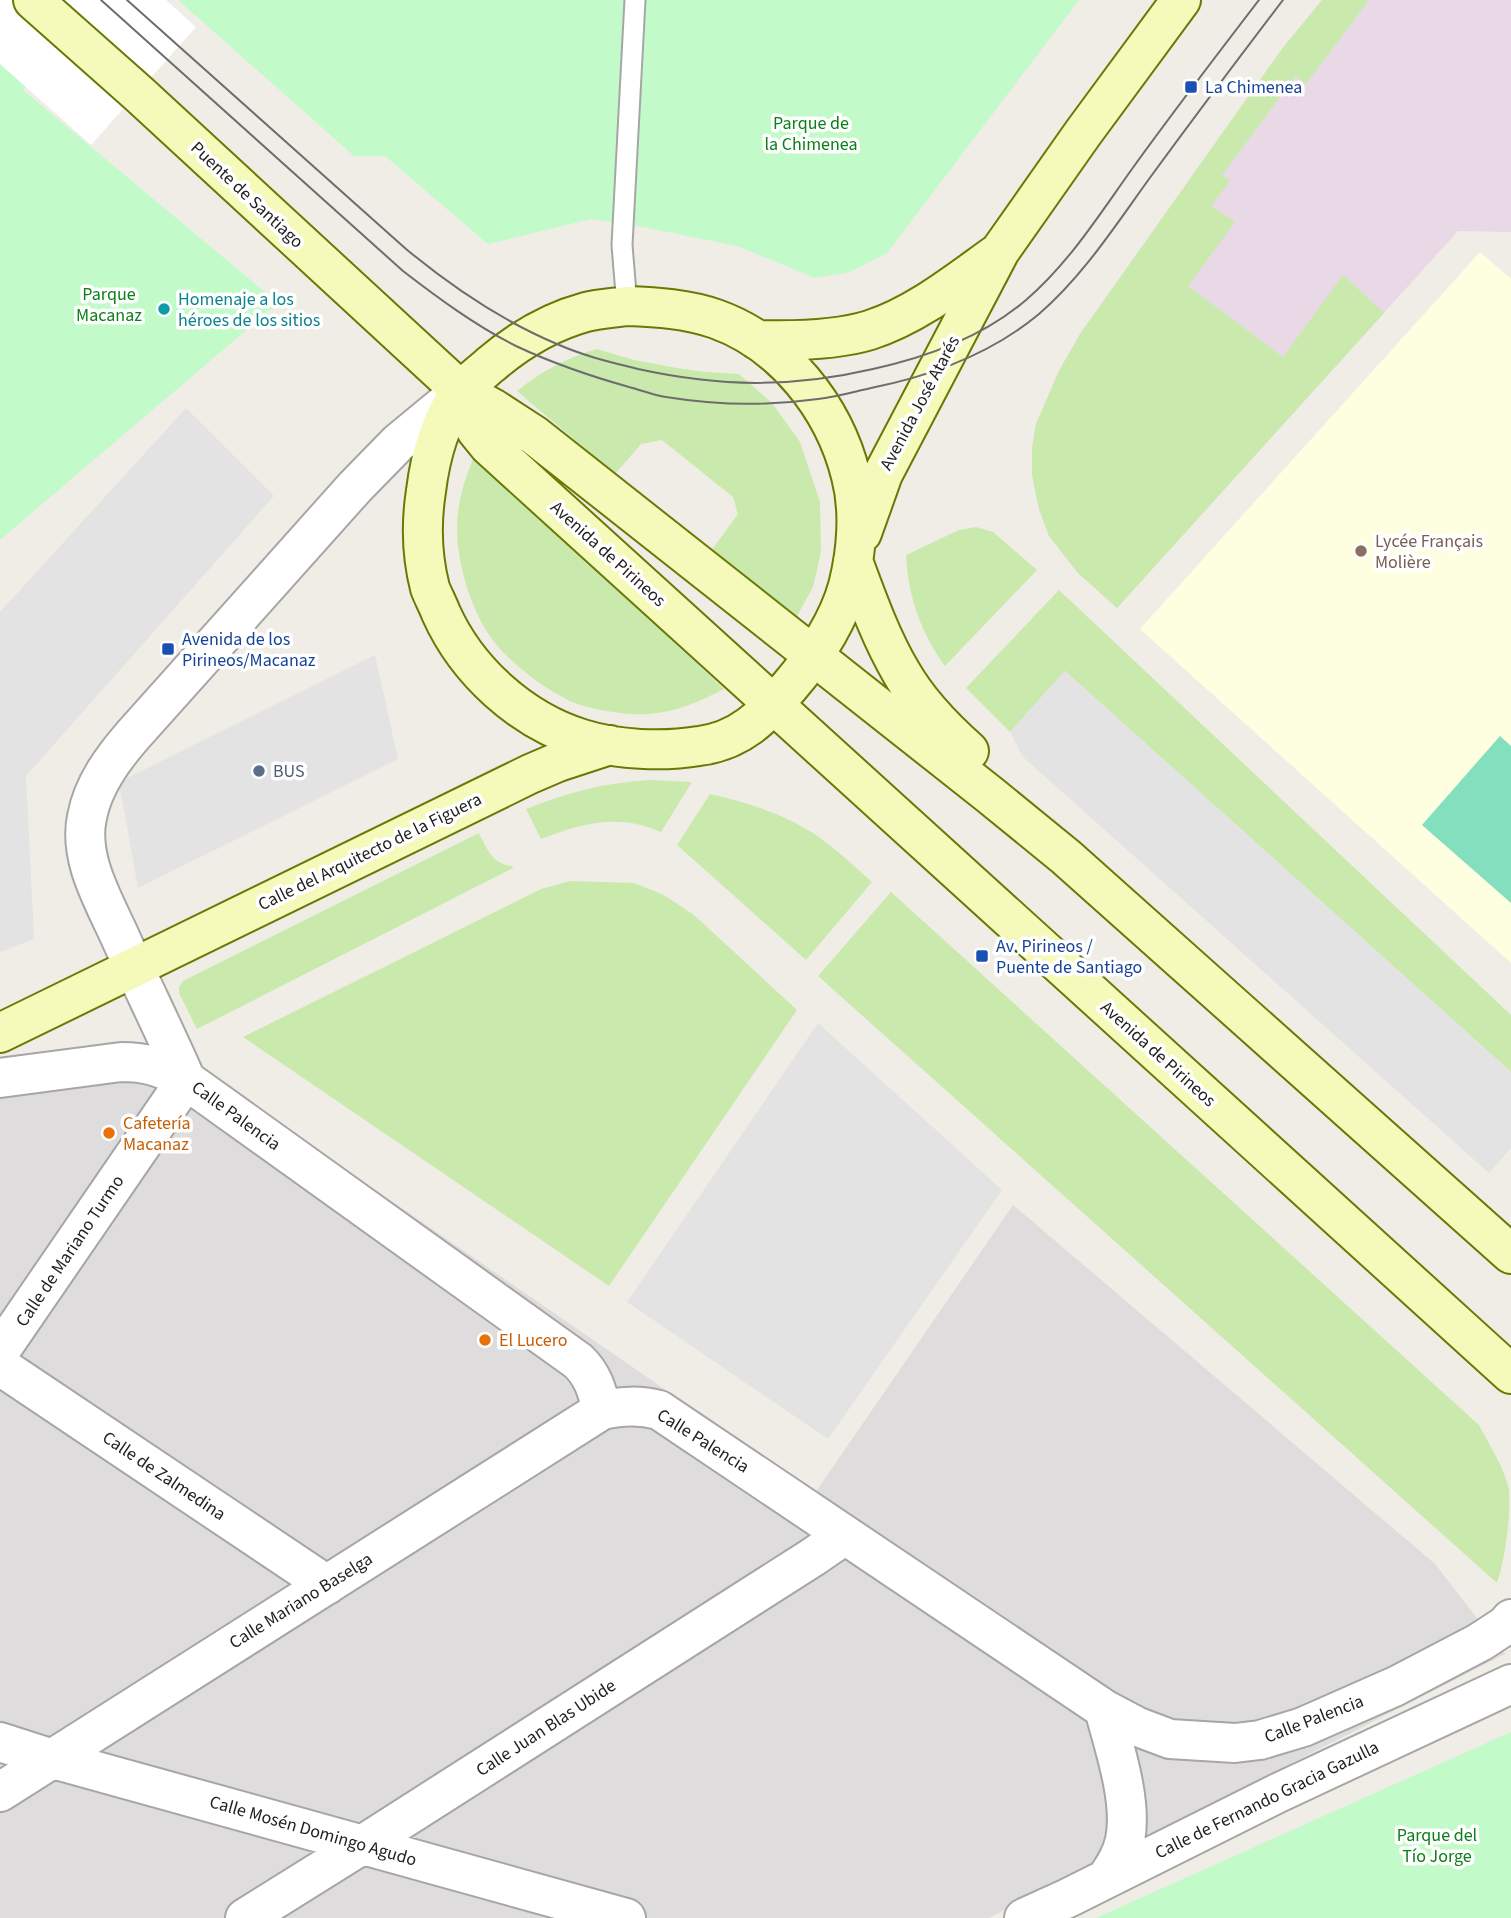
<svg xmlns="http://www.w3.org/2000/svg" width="1511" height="1918" viewBox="0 0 1511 1918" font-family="'Source Sans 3',sans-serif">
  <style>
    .residential { fill: #dedcdc }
    .industrial { fill: #e9d8e5 }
    .education { fill: #feffe0 }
    .grass { fill: #c9eaac }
    .park { fill: #c3fac9 }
    .pitch { fill: #84dfbf }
    .parking { fill: #e3e3e3 }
    .pier { fill: #fff }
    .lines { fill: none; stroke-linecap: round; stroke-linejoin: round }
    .lane-casing { stroke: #a6a6a6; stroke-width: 23 }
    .street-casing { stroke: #a6a6a6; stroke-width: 42 }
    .secondary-casing { stroke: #687904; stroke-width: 42 }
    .lane { stroke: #fff; stroke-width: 19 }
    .street { stroke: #fff; stroke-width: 38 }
    .secondary { stroke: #f5faba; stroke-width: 38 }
    .tram { stroke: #6d6d6d; stroke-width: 2 }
    .transit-dot { fill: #1a4fb4; stroke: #fff; stroke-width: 2.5 }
    .culture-dot { fill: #0f9aa8; stroke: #fff; stroke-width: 2.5 }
    .education-dot { fill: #8d6e63; stroke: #fff; stroke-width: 2.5 }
    .service-dot { fill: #5c6f8a; stroke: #fff; stroke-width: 2.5 }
    .food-dot { fill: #e8710a; stroke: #fff; stroke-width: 2.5 }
    .labels { text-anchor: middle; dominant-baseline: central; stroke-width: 7; stroke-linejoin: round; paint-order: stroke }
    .transit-label { font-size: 18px; fill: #164399; stroke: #fff; text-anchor: start }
    .park-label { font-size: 18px; fill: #0b8018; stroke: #fff }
    .street-label { font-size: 18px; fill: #1f1f1f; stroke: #fff }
    .culture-label { font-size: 18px; fill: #0d838f; stroke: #fff; text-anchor: start }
    .education-label { font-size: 18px; fill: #785e54; stroke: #fff; text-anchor: start }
    .service-label { font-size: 18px; fill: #4e5e75; stroke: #fff; text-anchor: start }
    .food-label { font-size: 18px; fill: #c56008; stroke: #fff; text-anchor: start }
  </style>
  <rect width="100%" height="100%" fill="#f0ede6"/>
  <path class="residential" d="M200,1069L815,1493L1013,1205L1435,1564L1505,1654L989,1918H0V1094Z"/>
  <path class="industrial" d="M1322,0H1511V232L1458,231L1117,608L1078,573L1049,536L1039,509L1032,475V448L1036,424L1059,371L1080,334L1282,49Z"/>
  <path class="education" d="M1480,252L1511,279V963L1140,629Z"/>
  <path class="grass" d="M1322,0H1369L1306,84L1296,76L1222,175L1230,181L1211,206L1235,222L1188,286L1283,357L1343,275L1384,313L1117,608L1078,573L1049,536L1039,509L1032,475V448L1036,424L1059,371L1080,334L1282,49Z
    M597,349L634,360L677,368L705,372L739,374L772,403L800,442L820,502L821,552L813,587L796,618L711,551L738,514L733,497L662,440L641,444L615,474L517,391C542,371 566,358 597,349Z
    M474,456L724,689C700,701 677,712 649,714C628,716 584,709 566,699C542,687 512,664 495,643C472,614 457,565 457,528C457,503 465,479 474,456Z
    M976,527L993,532L1037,570L945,666C921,633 908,596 906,555L959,530Z
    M1059,590L1511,1015V1072L1065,671L1010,732L966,688Z
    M650,780L692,782L661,832C619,813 582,823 541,839L526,809C567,793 606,782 650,780Z
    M710,794C745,802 782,813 813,833C834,847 853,865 872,882L806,960L677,845Z
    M479,833C487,849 492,864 512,866L513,868L197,1029L179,993V987L183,981Z
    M570,881L634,883L664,895L694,915L797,1010L609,1286L243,1037L541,889Z
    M891,892L1479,1425C1489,1445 1505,1468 1509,1490C1511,1514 1505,1561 1497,1583L818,976Z"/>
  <path class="park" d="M0,0H100L23,90L278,303L0,540Z
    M178,0H1079L887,253L850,272L815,278L737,246L643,227L591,219L488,244L385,156H354Z
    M1511,1732V1918H1096Z"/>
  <path class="pitch" d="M1500,736L1511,746V903L1422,825Z"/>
  <path class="parking" d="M186,408L274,496L26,776L34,939L0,952V612Z
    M375,655L398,759L138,888L119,782Z
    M1065,671L1511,1072V1148L1489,1173L1023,757L1010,732Z
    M818,1023L1002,1190L828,1439L627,1302Z"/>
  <path class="pier" d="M0,0H166L196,27L91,145L0,64Z"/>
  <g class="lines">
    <g class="lane-casing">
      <path id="lane" d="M627,306L622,245L635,0"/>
    </g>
    <g class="street-casing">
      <path id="street" d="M0,1078L121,1062C147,1062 162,1067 186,1080L578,1361C593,1375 597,1391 602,1410
        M186,1080C165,1032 142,986 121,939C104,901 78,859 87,817C93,785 113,758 134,734L355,487L398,443L461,391
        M0,1351L186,1080
        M0,1366L327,1585
        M1104,1709C1114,1746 1133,1802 1125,1840C1122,1855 1114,1867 1106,1879
        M0,1742L53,1759L626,1918
        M0,1792L602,1410C623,1406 639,1405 659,1410L1104,1709L1138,1727L1170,1739L1235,1743L1260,1740L1303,1727L1396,1686L1480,1642L1506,1625L1511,1619
        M245,1918L362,1845L813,1557L845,1535
        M1024,1918L1068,1898L1278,1793L1511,1684"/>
    </g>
    <g class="secondary-casing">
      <path id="secondary" d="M33,0L139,94L461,391L494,409L534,435L990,795L1066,857L1511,1254
        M627,306C657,307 687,309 716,319C783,343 834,407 851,476C860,510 857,551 848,586C838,622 813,659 789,687C763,717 740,741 699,746C663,752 617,750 582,739C521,720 467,671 441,613C438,605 433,596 430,588C422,557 421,523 426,491C430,458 440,422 459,394C467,383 480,374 490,365C518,341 549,322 586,312C599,309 613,308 627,306Z
        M757,340C791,341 838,340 870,330C916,315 956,283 995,255
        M461,391L476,430L489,446L1511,1374
        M862,533L883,474L1000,251L1083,133L1181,0
        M853,561C867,599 881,638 901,672C918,702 943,728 969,751
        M0,1033L530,774L558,762L610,745"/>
    </g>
    <use href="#lane" class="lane"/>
    <use href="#street" class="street"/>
    <use href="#secondary" class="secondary"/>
    <path class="tram" d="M101,0L403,271C438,298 476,326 516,346C552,363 590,376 629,387C641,390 653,395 666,397C715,405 768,406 818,399C836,397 853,392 871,388C931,376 991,354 1039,314C1083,276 1115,226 1149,179C1193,119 1238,59 1283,0
      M127,0L406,249C452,287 502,321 557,344C584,356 610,362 638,369C720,387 791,388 873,369C928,357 983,337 1026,300C1069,263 1099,215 1132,169C1173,112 1216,56 1259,0"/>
  </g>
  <g class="transit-dot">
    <rect x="1184" y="80" width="14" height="14" rx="3.5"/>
    <rect x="161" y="642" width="14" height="14" rx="3.5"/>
    <rect x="975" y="949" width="14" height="14" rx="3.5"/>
  </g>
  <circle class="culture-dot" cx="164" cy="309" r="7"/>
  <circle class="education-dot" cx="1361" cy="551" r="7"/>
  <circle class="service-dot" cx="259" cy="771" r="7"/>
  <g class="food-dot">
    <circle cx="109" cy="1133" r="7"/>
    <circle cx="485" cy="1340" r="7"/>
  </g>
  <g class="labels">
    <g class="transit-label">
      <text x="1205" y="87">La Chimenea</text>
      <text x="182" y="639">Avenida de los<tspan x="182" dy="21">Pirineos/Macanaz</tspan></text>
      <text x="996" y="946">Av. Pirineos /<tspan x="996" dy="21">Puente de Santiago</tspan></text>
    </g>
    <g class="park-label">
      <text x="811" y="123">Parque de<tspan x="811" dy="21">la Chimenea</tspan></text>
      <text x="109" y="294">Parque<tspan x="109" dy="21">Macanaz</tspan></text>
      <text x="1437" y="1835">Parque del<tspan x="1437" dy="21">Tío Jorge</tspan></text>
    </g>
    <g class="street-label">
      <text transform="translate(247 195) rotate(43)">Puente de Santiago</text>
      <text transform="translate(920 403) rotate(-62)">Avenida José Atarés</text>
      <text transform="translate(608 554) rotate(42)">Avenida de Pirineos</text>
      <text transform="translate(370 852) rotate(-26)">Calle del Arquitecto de la Figuera</text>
      <text transform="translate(1158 1054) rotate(42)">Avenida de Pirineos</text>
      <text transform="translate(236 1116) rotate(36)">Calle Palencia</text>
      <text transform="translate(70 1251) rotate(-56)">Calle de Mariano Turmo</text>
      <text transform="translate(703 1441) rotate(32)">Calle Palencia</text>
      <text transform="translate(164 1476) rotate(34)">Calle de Zalmedina</text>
      <text transform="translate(301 1601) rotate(-32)">Calle Mariano Baselga</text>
      <text transform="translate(1314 1719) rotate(-21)">Calle Palencia</text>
      <text transform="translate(546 1728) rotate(-33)">Calle Juan Blas Ubide</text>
      <text transform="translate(1267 1800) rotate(-26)">Calle de Fernando Gracia Gazulla</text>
      <text transform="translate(313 1831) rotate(16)">Calle Mosén Domingo Agudo</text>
    </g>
    <g class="culture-label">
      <text x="178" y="299">Homenaje a los<tspan x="178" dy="21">héroes de los sitios</tspan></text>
    </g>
    <g class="education-label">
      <text x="1375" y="541">Lycée Français<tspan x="1375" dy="21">Molière</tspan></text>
    </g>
    <g class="service-label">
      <text x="273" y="771">BUS</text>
    </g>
    <g class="food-label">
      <text x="123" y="1123">Cafetería<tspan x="123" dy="21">Macanaz</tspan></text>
      <text x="499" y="1340">El Lucero</text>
    </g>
  </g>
</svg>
